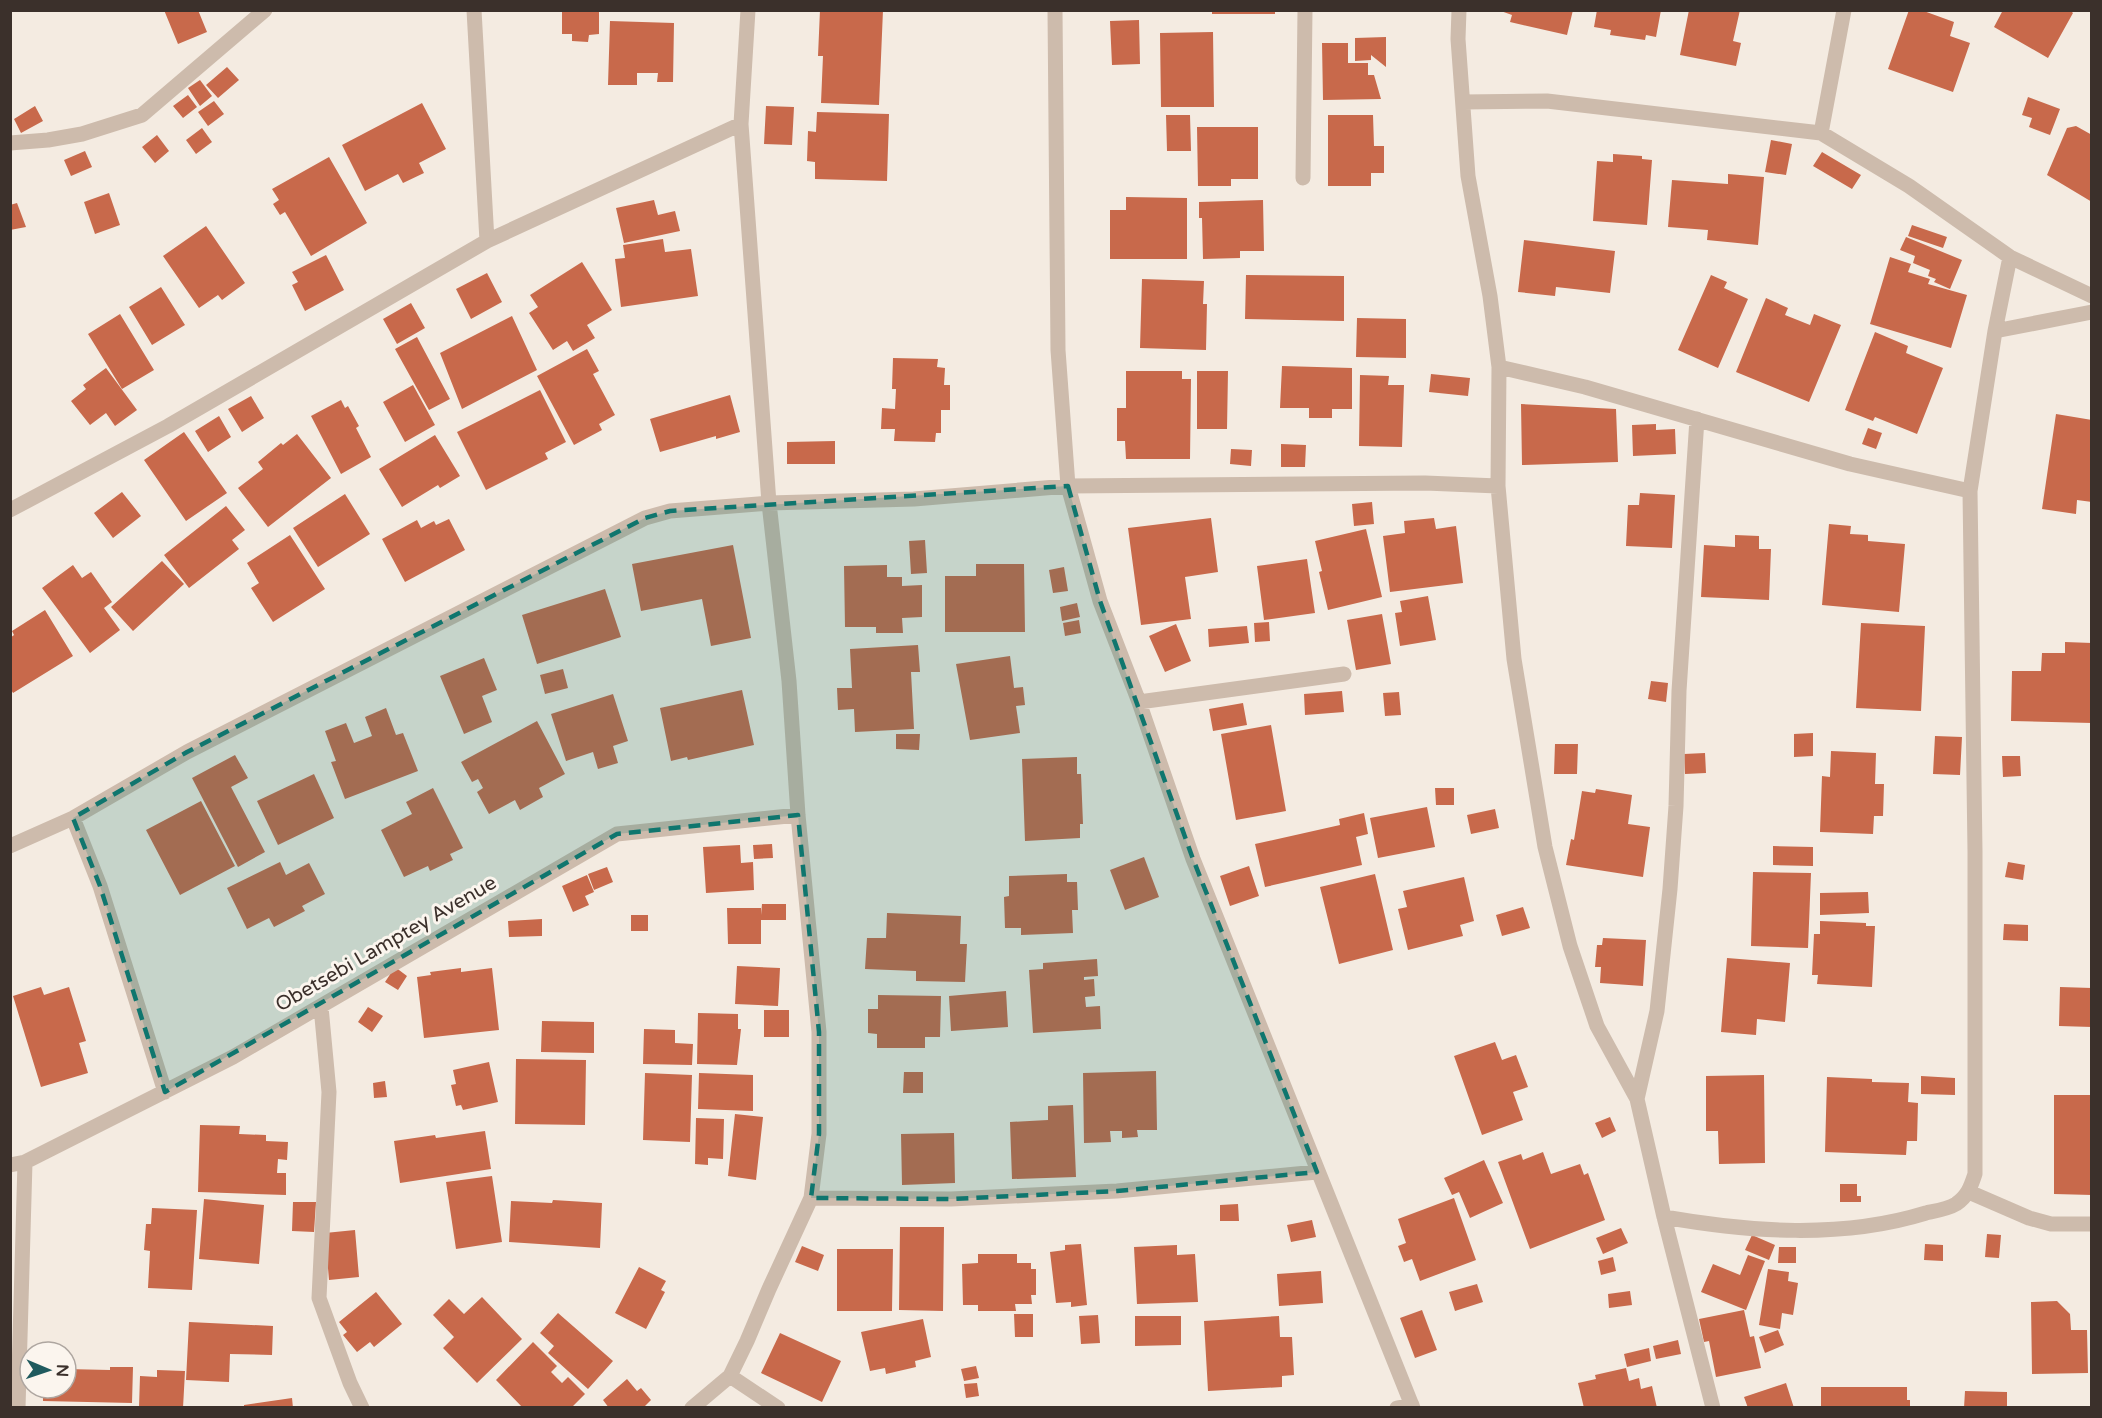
<svg xmlns="http://www.w3.org/2000/svg" width="2102" height="1418" viewBox="0 0 2102 1418" font-family="'Varela Round',sans-serif">
  <style>
    .building { fill: #c8694b }
    .lines { fill: none; stroke-linecap: round; stroke-linejoin: round }
    .minor { stroke: #cdbbac; stroke-width: 15 }
    .marked { fill: #0f766e; fill-opacity: 0.2; stroke: #0f766e; stroke-width: 4.5; stroke-dasharray: 12 8; stroke-linejoin: round }
    .labels { text-anchor: middle; dominant-baseline: central; stroke-width: 6; stroke-linejoin: round; paint-order: stroke }
    .street-label { font-size: 20px; fill: #3b302b; stroke: #fbf5ee }
  </style>
  <rect width="100%" height="100%" fill="#f4ebe1"/>
  <path class="building" d="M164,10H198L207,32L178,44Z
    M820,10H883L879,105L821,103L823,56H818Z
    M1212,10H1275V14H1212Z
    M1498,10H1573L1567,35L1510,22L1512,15Z
    M1597,10H1661L1656,37L1646,35L1645,40L1610,35L1611,30L1594,27Z
    M1689,10H1740L1733,41L1741,43L1736,66L1680,55Z
    M1909,10H1921L1954,22L1950,36L1970,43L1953,92L1888,69Z
    M2003,10H2070L2073,13L2048,58L1994,27Z
    M562,11H599V34L589,35L588,42L572,41V34H562Z
    M1139,20L1140,64L1112,65L1110,21Z
    M610,21L674,23L673,82H657L658,73H637V85H608Z
    M1213,32L1214,107H1161L1160,33Z
    M1386,37V67L1371,55V60L1355,61V38Z
    M1322,43H1348V63H1368V75H1374L1381,99L1323,100Z
    M227,67L239,80L218,98L206,85Z
    M200,80L212,96L200,106L188,88Z
    M188,95L197,107L183,118L173,106Z
    M2028,97L2060,109L2050,135L2029,127L2032,118L2022,115Z
    M214,101L224,114L208,126L198,112Z
    M422,103L446,149L419,163L424,173L403,183L398,174L365,191L342,145Z
    M35,106L43,121L21,133L14,119Z
    M766,106L794,107L792,145L764,144Z
    M817,112L889,114L887,181L815,179V162L807,161L808,131L816,132Z
    M1166,115H1190L1191,151H1167Z
    M1328,115H1373L1374,146H1384V173H1371V186H1328Z
    M2076,126L2092,135V202L2047,175L2067,128Z
    M1197,127H1258V179H1231V186H1198Z
    M202,128L212,142L196,154L186,140Z
    M157,135L169,151L155,163L142,147Z
    M1771,140L1792,144L1786,175L1765,172Z
    M85,151L92,167L71,176L64,160Z
    M1822,152L1861,175L1852,189L1813,166Z
    M1613,154L1642,156V159L1652,160L1647,225L1593,221L1597,161L1613,162Z
    M329,157L367,223L311,256L285,212L280,215L273,204L279,200L272,189Z
    M1728,174L1764,177L1758,245L1707,240L1708,230L1668,227L1672,180L1728,184Z
    M109,193L120,225L95,234L84,202Z
    M1126,197L1187,198V259H1110V210H1126Z
    M654,200L658,215L675,211L680,231L624,243L616,208Z
    M1263,200L1264,251H1240V258L1203,259L1202,218H1199V202Z
    M17,203L26,227L10,230V205Z
    M1912,225L1947,237L1943,248L1908,236Z
    M206,226L245,283L222,300L218,295L199,308L163,256Z
    M1906,237L1962,260L1950,289L1934,282L1936,279L1928,276L1930,270L1913,263L1915,256L1900,250Z
    M663,239L665,252L691,249L698,296L621,307L615,259L625,258L623,245Z
    M1524,240L1615,251L1610,293L1556,287L1555,296L1518,292Z
    M326,255L344,290L305,311L292,285L298,282L292,272Z
    M1890,257L1911,264L1908,272L1930,279L1928,284L1967,295L1951,348L1870,324Z
    M582,262L612,310L587,325L595,338L573,351L567,341L553,350L529,313L538,307L530,295Z
    M487,273L502,302L471,319L456,289Z
    M1246,275L1344,276V321L1245,319Z
    M1711,275L1727,282L1724,288L1748,299L1718,368L1678,350Z
    M1142,279L1204,281L1203,304H1207L1206,350L1140,348Z
    M161,287L185,325L152,345L129,307Z
    M1766,298L1788,308L1785,315L1810,325L1814,314L1841,325L1809,402L1736,372Z
    M411,303L425,328L397,344L383,319Z
    M120,314L154,370L122,389L88,334Z
    M512,316L537,370L462,409L440,353Z
    M1357,318L1406,319V358L1356,357Z
    M1875,332L1908,346L1906,353L1943,368L1917,434L1875,417L1873,421L1845,410Z
    M417,337L450,399L429,410L395,349Z
    M587,349L599,371L593,374L615,415L599,424L602,430L574,445L537,376Z
    M893,358L938,359L937,367L945,368L944,385H950V410H941V433H936L935,442L894,441L895,429H881L882,408L895,409L896,389H892Z
    M1282,366L1352,368V409H1332V418H1309V408H1280Z
    M106,368L137,410L115,426L106,413L90,425L71,401L86,389L83,385Z
    M1126,371H1182V379H1191L1190,459H1126L1125,441H1117V408H1126Z
    M1197,371H1228L1227,429H1197Z
    M1431,374L1470,378L1468,396L1429,392Z
    M1360,375L1389,376L1388,385H1404L1402,447L1359,446Z
    M413,385L435,425L405,442L383,402Z
    M540,390L566,442L545,453L548,459L486,490L457,432Z
    M730,395L740,432L716,439V436L660,452L650,419Z
    M251,396L264,418L242,432L228,409Z
    M341,400L345,408L348,406L359,426L356,428L371,457L341,474L311,416Z
    M1521,404L1616,409L1618,462L1522,465Z
    M2056,414L2092,420V502L2077,500L2076,514L2042,509Z
    M219,416L231,437L208,452L195,431Z
    M1656,424V430L1675,429L1676,454L1633,456L1632,425Z
    M1868,428L1882,433L1876,449L1862,444Z
    M184,432L227,493L186,521L144,460Z
    M297,434L331,478L268,527L238,488L263,469L258,462L281,443L283,445Z
    M435,435L460,476L440,488L438,485L402,507L379,469Z
    M835,441V464H787V442Z
    M1281,444L1306,445L1305,467H1281Z
    M1231,449L1252,450L1251,466L1230,464Z
    M122,492L141,516L113,538L94,513Z
    M1640,493L1675,495L1672,548L1626,546L1628,505H1639Z
    M345,494L370,534L318,567L293,528Z
    M1372,502L1374,524L1354,526L1352,504Z
    M226,506L245,530L232,540L239,549L189,588L164,555Z
    M1211,518L1218,572L1185,577L1191,619L1141,625L1128,528Z
    M1434,518L1436,529L1456,526L1463,583L1390,592L1383,536L1405,533L1404,521Z
    M449,519L465,550L405,582L382,539L417,520L421,528L434,521L436,525Z
    M1829,524L1851,526L1850,534L1868,535V541L1905,544L1899,612L1822,605Z
    M1366,529L1382,597L1328,610L1319,572L1322,571L1315,541Z
    M290,535L325,589L273,622L251,588L259,583L247,563Z
    M1735,535L1759,536V549H1771L1769,600L1701,597L1704,545L1735,547Z
    M925,540L927,573L911,574L909,541Z
    M733,545L751,638L711,646L702,599L641,611L632,564Z
    M1307,559L1315,613L1264,620L1257,566Z
    M162,561L184,584L133,631L111,607Z
    M976,564H1024L1025,632H945V576H976Z
    M73,565L82,578L91,572L112,602L104,608L120,630L90,653L42,588Z
    M887,565V577H902V586L922,585V617L902,618L903,633H876V627H845L844,566Z
    M1064,567L1068,591L1053,593L1049,570Z
    M605,589L621,637L537,664L522,615Z
    M1428,596L1436,640L1400,646L1395,613L1402,612L1400,601Z
    M1077,603L1080,617L1062,621L1060,607Z
    M45,610L73,656L13,693L10,688V638L14,635L12,631Z
    M1382,614L1391,664L1356,670L1347,620Z
    M1079,620L1081,633L1065,636L1063,623Z
    M1269,622L1270,641L1255,642L1254,623Z
    M1861,623L1925,626L1921,711L1856,708Z
    M1176,624L1191,661L1165,672L1149,636Z
    M1247,626L1249,643L1209,647L1208,629Z
    M2065,642L2092,643V723L2011,721L2012,671H2041L2042,653H2065Z
    M918,645L920,672H911L914,729L855,732L854,709L838,710L837,688H852L850,649Z
    M1010,656L1014,688L1023,687L1025,705L1016,706L1020,733L970,740L956,664Z
    M484,658L497,690L482,696L492,722L464,734L440,676Z
    M563,669L568,688L545,694L540,675Z
    M1651,681L1668,683L1666,702L1648,699Z
    M742,690L754,745L688,760L687,757L671,761L660,708Z
    M1342,691L1344,712L1305,715L1304,694Z
    M1399,692L1401,715L1385,716L1383,693Z
    M613,694L628,741L613,746L618,763L598,769L593,752L566,761L551,714Z
    M1243,703L1247,725L1213,731L1209,709Z
    M386,708L396,735L403,733L418,771L345,799L331,762L336,761L325,731L346,723L354,743L372,736L365,717Z
    M537,721L565,774L539,788L543,797L520,810L515,800L489,814L477,792L483,788L478,779L472,782L461,762Z
    M1271,725L1286,811L1236,820L1221,734Z
    M1813,733V756L1794,757V734Z
    M896,734H920L919,750L896,749Z
    M1935,736L1962,737L1960,775L1933,774Z
    M1555,744H1578L1577,774H1554Z
    M1831,751L1876,753L1875,784H1884L1883,816H1874L1873,834L1820,832L1822,776L1830,777Z
    M1705,753L1706,773L1685,774L1684,754Z
    M235,755L248,778L231,787L265,852L238,867L192,778Z
    M2002,756H2020L2021,776L2003,777Z
    M1077,757V774H1081L1083,824H1080V838L1025,841L1022,759Z
    M314,774L334,818L278,845L257,801Z
    M433,788L463,848L450,854L453,860L430,871L428,866L404,877L381,830L412,814L406,802Z
    M1435,788H1454V805H1436Z
    M1596,789L1632,795L1628,824L1650,827L1643,877L1566,865L1571,839L1574,840L1582,791L1595,793Z
    M201,801L235,866L180,895L146,830Z
    M1427,807L1435,847L1378,858L1370,818Z
    M1495,809L1499,828L1471,834L1467,815Z
    M1364,813L1368,834L1356,837L1362,865L1265,887L1255,844L1340,825L1339,819Z
    M772,844L773,858L754,859L753,845Z
    M740,845L741,863L753,862L754,890L706,893L703,847Z
    M1773,846L1813,847V866L1773,865Z
    M1144,857L1159,897L1125,910L1110,870Z
    M280,862L286,875L309,863L325,894L302,906L305,911L274,927L269,918L247,929L227,888Z
    M2008,862L2025,865L2023,880L2005,877Z
    M1249,866L1259,896L1230,906L1220,876Z
    M607,867L613,882L594,890L588,874Z
    M1753,872L1811,873L1808,948L1751,946Z
    M1067,874V882H1077L1078,910H1072L1073,933L1021,935V928H1005L1004,897L1009,896V876Z
    M1375,874L1393,950L1339,964L1320,887Z
    M587,875L594,892L585,896L589,905L573,912L562,886Z
    M1464,877L1474,921L1460,925L1463,936L1408,950L1398,909L1407,907L1403,891Z
    M1868,892L1869,913L1820,915V893Z
    M762,904H786V920H761V944H728L727,908H761V915Z
    M1523,907L1530,928L1502,936L1496,915Z
    M887,913L961,916L960,944H967L965,982L916,981V971L865,969L867,938H886Z
    M631,915H648V931H631Z
    M542,919V936L509,937L508,921Z
    M1820,921L1866,923V926H1875L1872,987L1817,984L1818,975H1812L1814,934H1820Z
    M2004,924L2028,925V941L2003,940Z
    M1603,938L1646,940L1643,986L1600,983L1601,967H1595L1597,945H1602Z
    M1727,958L1790,963L1785,1022L1757,1019L1756,1035L1721,1032Z
    M1097,959L1098,976L1084,977V980L1094,979L1095,996L1085,997L1086,1007L1100,1006L1101,1029L1033,1033L1029,970L1043,969V963Z
    M737,966L780,968L778,1006L735,1004Z
    M395,967L407,976L398,990L385,982Z
    M461,968V972L492,968L499,1030L424,1038L417,977L431,975L430,972Z
    M41,987L44,995L69,987L86,1041L79,1043L88,1073L41,1087L13,996Z
    M2060,987L2092,988V1027L2059,1026Z
    M1006,991L1008,1027L951,1031L949,996Z
    M878,995L941,996L940,1037H925V1048H877V1034L868,1033V1009H878Z
    M368,1007L383,1016L372,1032L358,1022Z
    M764,1010H789V1037H764Z
    M698,1013L738,1014V1029H741L737,1065L697,1064Z
    M542,1021L594,1022V1053L541,1052Z
    M644,1029L675,1030V1043L693,1044L692,1065L643,1064Z
    M1495,1042L1502,1060L1516,1055L1528,1087L1513,1092L1523,1120L1482,1135L1454,1056Z
    M516,1059L586,1060L585,1125L515,1124Z
    M489,1062L498,1102L463,1110L461,1105L456,1106L451,1085L456,1084L453,1070Z
    M1156,1071L1157,1130H1137L1138,1137L1122,1138V1131H1110L1111,1142L1084,1143L1083,1073Z
    M904,1072H923V1093H903Z
    M645,1073L692,1075L690,1142L643,1140Z
    M699,1073L753,1075V1111L698,1109Z
    M1764,1075L1765,1163L1719,1164L1718,1131H1706V1076Z
    M1921,1076L1955,1078V1095L1921,1094Z
    M1827,1077L1872,1079V1082L1909,1083L1908,1102L1918,1103L1917,1141H1907L1906,1155L1825,1152Z
    M385,1081L387,1097L374,1098L373,1083Z
    M2054,1095H2092V1195L2054,1194Z
    M1073,1105L1076,1177L1012,1179L1010,1122L1048,1120V1106Z
    M735,1114L763,1117L756,1180L728,1176Z
    M1610,1117L1616,1131L1602,1138L1595,1123Z
    M696,1118L724,1119L723,1159L708,1158V1165L695,1164Z
    M200,1125L240,1126L239,1134L266,1135V1141L288,1142L287,1160L278,1159L277,1173H286V1195L198,1192Z
    M485,1131L491,1169L400,1183L394,1141L435,1135L436,1138Z
    M954,1133L955,1183L902,1185L901,1134Z
    M1543,1152L1551,1174L1580,1164L1584,1175L1588,1173L1605,1220L1530,1249L1498,1162L1521,1154L1523,1160Z
    M1484,1160L1503,1203L1470,1218L1459,1192L1452,1195L1444,1178Z
    M492,1176L502,1242L456,1249L446,1182Z
    M1840,1184H1857V1196H1861V1202H1840Z
    M1454,1198L1476,1260L1420,1281L1412,1259L1404,1262L1398,1246L1406,1243L1398,1219Z
    M204,1199L264,1205L259,1264L199,1259Z
    M553,1200L602,1203L600,1248L509,1242L511,1201L552,1203Z
    M293,1202H316L314,1232L292,1231Z
    M1238,1204L1239,1221H1220V1205Z
    M152,1208L197,1210L192,1290L148,1288L150,1251L144,1250L146,1224H151Z
    M1312,1220L1316,1237L1291,1242L1287,1225Z
    M900,1227H944L943,1311L899,1310Z
    M1621,1228L1628,1243L1603,1254L1596,1238Z
    M355,1230L359,1277L329,1280L325,1233Z
    M1987,1234L2001,1235L1999,1258L1985,1257Z
    M1752,1235L1775,1245L1769,1260L1745,1250Z
    M1081,1244L1087,1305L1071,1307V1302L1056,1303L1050,1252L1065,1250V1245Z
    M1925,1244L1943,1245V1261L1924,1260Z
    M1177,1245V1255L1195,1254L1198,1302L1137,1304L1134,1247Z
    M802,1246L824,1255L818,1271L795,1262Z
    M1779,1247H1796V1263H1778Z
    M837,1249H893L892,1311H837Z
    M978,1254H1017V1263H1031V1269H1036V1295H1031L1032,1304H1015L1016,1311H978V1305H963L962,1264L978,1263Z
    M1748,1255L1765,1261L1746,1310L1701,1292L1713,1264L1740,1275Z
    M1613,1257L1616,1271L1601,1275L1598,1261Z
    M639,1267L666,1281L661,1290L665,1292L646,1329L615,1313Z
    M1768,1269L1789,1272L1788,1281L1798,1283L1793,1315L1782,1313L1780,1329L1759,1325Z
    M1321,1271L1323,1303L1279,1306L1277,1274Z
    M1477,1284L1483,1302L1455,1311L1449,1292Z
    M1630,1291L1632,1305L1609,1308L1608,1294Z
    M376,1292L402,1324L374,1347L370,1342L357,1352L343,1335L347,1332L339,1322Z
    M482,1297L522,1339L477,1383L443,1348L454,1337L433,1315L449,1299L464,1314Z
    M2057,1301L2070,1314L2071,1330H2087L2088,1373L2032,1374L2031,1302Z
    M1422,1310L1437,1350L1415,1358L1400,1318Z
    M1744,1310L1750,1337L1754,1336L1761,1368L1716,1377L1709,1341L1704,1342L1699,1319Z
    M558,1313L613,1361L588,1389L548,1353L554,1346L540,1333Z
    M1014,1314H1033V1337H1015Z
    M1098,1315L1100,1343L1081,1344L1079,1316Z
    M1135,1316H1181V1345L1135,1346Z
    M1279,1316L1280,1337H1292L1294,1375L1282,1376V1387L1208,1391L1204,1321Z
    M923,1319L931,1357L915,1361L916,1367L886,1374L885,1368L870,1371L861,1332Z
    M189,1322L273,1326L272,1355L230,1354L229,1382L186,1380Z
    M1778,1330L1784,1345L1765,1353L1759,1337Z
    M780,1333L841,1361L822,1402L761,1373Z
    M1678,1340L1681,1354L1656,1359L1653,1346Z
    M533,1342L557,1366L551,1372L562,1383L568,1377L585,1394L571,1408H523L496,1380Z
    M1649,1348L1651,1361L1627,1367L1624,1354Z
    M976,1366L979,1378L964,1381L961,1369Z
    M110,1367H133L132,1403L43,1401V1388H66V1369L110,1370Z
    M1626,1368L1629,1381L1639,1378L1641,1389L1652,1386L1657,1408H1584L1578,1383L1596,1379L1595,1375Z
    M157,1370L185,1371L183,1408H139L140,1376L157,1377Z
    M627,1379L637,1391L641,1388L651,1400L643,1408H609L603,1400Z
    M977,1383L979,1396L966,1398L964,1384Z
    M1786,1383L1794,1408H1748L1744,1397Z
    M1821,1387H1907V1400H1910V1408H1821Z
    M1965,1391L2007,1392V1408H1964Z
    M292,1398L293,1408H244V1405Z"/>
  <g class="lines">
    <path class="minor" d="M474,10L487,241
      M1055,10L1058,350L1068,486L1100,601L1139,702L1193,859L1413,1408
      M1459,10L1458,39L1468,176L1490,296L1499,367L1498,486L1514,659L1545,847L1570,946L1597,1026L1637,1099L1664,1217L1713,1408
      M1844,10L1821,133L1909,186L2010,257L2092,296
      M1463,102L1547,101L1821,133
      M10,143L48,140L82,134L142,115L265,10
      M1303,178L1305,10
      M1995,331L2092,312
      M1499,367L1585,387L1850,464L1970,491
      M10,510L168,426L487,241L741,124
      M1139,702L1344,674
      M73,818L100,886L165,1092
      M10,846L73,818L187,752L645,518L670,511L769,503L914,499L1068,486L1425,483L1498,486
      M321,1007L329,1092L319,1298L350,1383L362,1408
      M1637,1099L1657,1011L1670,889L1676,806L1679,691L1697,419
      M10,1165L25,1162L233,1057L617,834L798,815
      M1969,1192L2029,1218L2051,1224H2092
      M811,1198L951,1199L1117,1191L1317,1172
      M1664,1217C1749,1232 1842,1239 1926,1213C1935,1211 1948,1209 1956,1204C1968,1196 1971,1186 1975,1174V852L1970,491L1995,331L2010,257
      M730,1376L778,1408
      M18,1408L25,1162
      M692,1408L730,1376L747,1341L769,1289L811,1198L819,1134V1032L798,815L789,681L769,503L741,124L748,10
      M1397,1408L1412,1405"/>
  </g>
  <path class="marked" d="M1068,486L1100,601L1193,859L1317,1172L1117,1191L951,1199L811,1198L819,1134V1032L798,815L617,834L165,1092L100,886L73,818L187,752L645,518L670,511Z"/>
  <g class="labels">
    <g class="street-label">
      <text transform="translate(386 944) rotate(-30)">Obetsebi Lamptey Avenue</text>
    </g>
  </g>
  <rect width="2102" height="1418" fill="none" stroke="#3b302b" stroke-width="24"/>
  <g transform="translate(48 1370) rotate(92)"><circle r="28" fill="#fbf5ee" stroke="#aea6a0" stroke-width="1.5"/>
  <path d="M0-4.5L10 22L0 15L-10 22Z" fill="#1f5a5e"/>
  <text y="-9" font-size="16" font-weight="bold" text-anchor="middle" fill="#3b302b">N</text>
  </g>
</svg>
